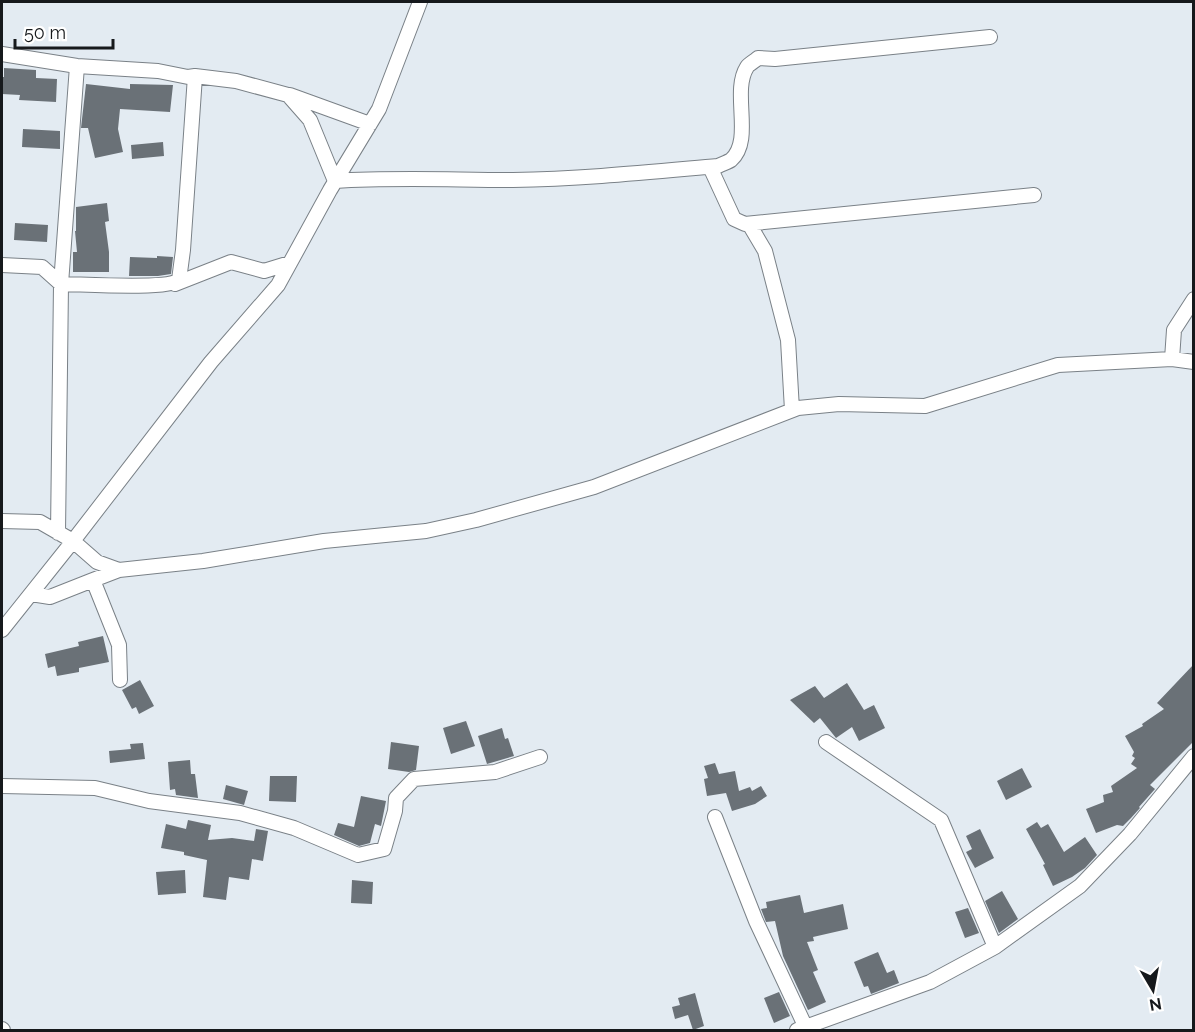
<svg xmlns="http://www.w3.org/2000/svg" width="1195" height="1032" viewBox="0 0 1195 1032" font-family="Raleway,sans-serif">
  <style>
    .building { fill: #6a7177 }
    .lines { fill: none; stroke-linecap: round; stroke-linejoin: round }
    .minor-casing { stroke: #7a8187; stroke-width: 16 }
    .minor { stroke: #fff; stroke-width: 14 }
  </style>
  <rect width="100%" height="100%" fill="#e3ebf2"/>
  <path class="building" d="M4,68L36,70V78L57,79L56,102L19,100L20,95L2,94V77H4Z
    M86,84L130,89V84L173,85L170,112L120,109L118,129L123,152L95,158L88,128H81Z
    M23,129L60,131V149L22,147Z
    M163,142L164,156L132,159L131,145Z
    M107,203L109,221L105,222L109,252V272H73V252H77L75,231H76V207Z
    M15,223L48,225L47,242L14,240Z
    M157,256L173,257L171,274L158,276H129L130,257L157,258Z
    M103,636L109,662L79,668V672L57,676L55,666L48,668L45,654L79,646L78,642Z
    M1194,664V741L1150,785L1155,789L1139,807L1140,808L1131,818L1123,826L1117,825L1096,833L1086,809L1104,802L1103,795L1113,792L1111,786L1137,768L1131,764L1135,758L1132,756L1134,752L1125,736L1143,726L1142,724L1164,709L1157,703Z
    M140,680L154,706L139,714L136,707L132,709L122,690Z
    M847,683L864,710L874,705L885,728L859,741L852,727L836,738L820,718L814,723L790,700L815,686L824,698Z
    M466,721L475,746L451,754L443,728Z
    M502,728L505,739L508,738L514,756L487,764L478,736Z
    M391,742L419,746L416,770L409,772L388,769Z
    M143,743L145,759L110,763L109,751L131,749L130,744Z
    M190,760L191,774H195L198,798L176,795L175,789L170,790L168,762Z
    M715,763L719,774L735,771L739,791L750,787L752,791L761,786L767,796L755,804L732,811L726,793L707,796L704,779L708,778L704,766Z
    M1022,768L1032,787L1006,800L997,781Z
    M270,776H297L296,802L269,801Z
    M226,785L248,791L244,805L223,799Z
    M361,796L386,801L381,826L375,824L370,843L359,846L334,835L338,823L354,827Z
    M188,820L211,825L208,840L232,838L254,841L256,829L268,831L263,861L252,859L249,880L229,877L226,900L203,897L207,860L184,855V852L161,848L166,824L186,829Z
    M1037,822L1041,828L1048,824L1064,852L1085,837L1097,855L1085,868L1072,877L1053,886L1043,865L1045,864L1026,829Z
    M980,829L994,858L975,868L966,852L972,849L966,836Z
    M185,870L186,893L158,895L156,872Z
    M352,880L373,882L372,904L351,903Z
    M1002,891L1018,919L999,933L985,901Z
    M800,895L804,913L843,904L848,929L813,937L814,941L807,942L818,970L813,972L826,1002L808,1010L783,956L775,921L766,922L761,909L767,908L766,902Z
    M968,908L979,933L965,938L955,912Z
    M878,952L887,973L894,970L899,983L871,994L868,986L864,987L854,962Z
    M779,992L790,1016L774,1023L764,998Z
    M695,993L704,1026L693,1030L688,1015L675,1019L672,1007L680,1005L678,998Z"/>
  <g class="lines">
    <g class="minor-casing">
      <path id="minor" d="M2,54L77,66L158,71L188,77L195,76L236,81L288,95L310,120L335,181C395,177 454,180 513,180C582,179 650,172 718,166C722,164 728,162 731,160C754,140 731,92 747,67C749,64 755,61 758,58L775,59L990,37
        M290,95L370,124
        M710,167L734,219L745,224L1034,195
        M749,224L765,251L788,340L792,410
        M2,265L42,267L61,284C80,284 168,290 179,280L183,250L195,76
        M175,284L231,262L264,271L290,263
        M1172,359L1174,330L1194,299
        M2,521L40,522L73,541L2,630
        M58,533L61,284L77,66
        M119,570L97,562L73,541L211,362L278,285L330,190L379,109L420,2
        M31,594L50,597L93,580
        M120,680L119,645L93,580L119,570L203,561L324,541L426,531L476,520L594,487L798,408L839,404L925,406L1058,365L1172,359L1194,362
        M826,742L941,820L995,947
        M2,786L95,788L149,801L240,813L294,828L358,855L384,849L395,811L396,798L414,779L495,772L540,757
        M715,817L756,921L807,1030
        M2,1029L3,1030
        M797,1030L930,982L995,947L1080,886L1130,834L1194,756"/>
    </g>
    <use href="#minor" class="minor"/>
  </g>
  <rect width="1195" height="1032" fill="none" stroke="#16191c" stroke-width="6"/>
  <g transform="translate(1153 990) rotate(170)" stroke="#ffffff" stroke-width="4.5" paint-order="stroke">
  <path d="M0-4.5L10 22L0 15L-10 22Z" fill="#16191c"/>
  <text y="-9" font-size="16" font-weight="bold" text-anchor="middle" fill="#16191c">N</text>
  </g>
  <path d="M15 39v9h98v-9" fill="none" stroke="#16191c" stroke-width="3"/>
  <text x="24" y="39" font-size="18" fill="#16191c" stroke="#ffffff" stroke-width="4.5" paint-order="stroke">50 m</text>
</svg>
